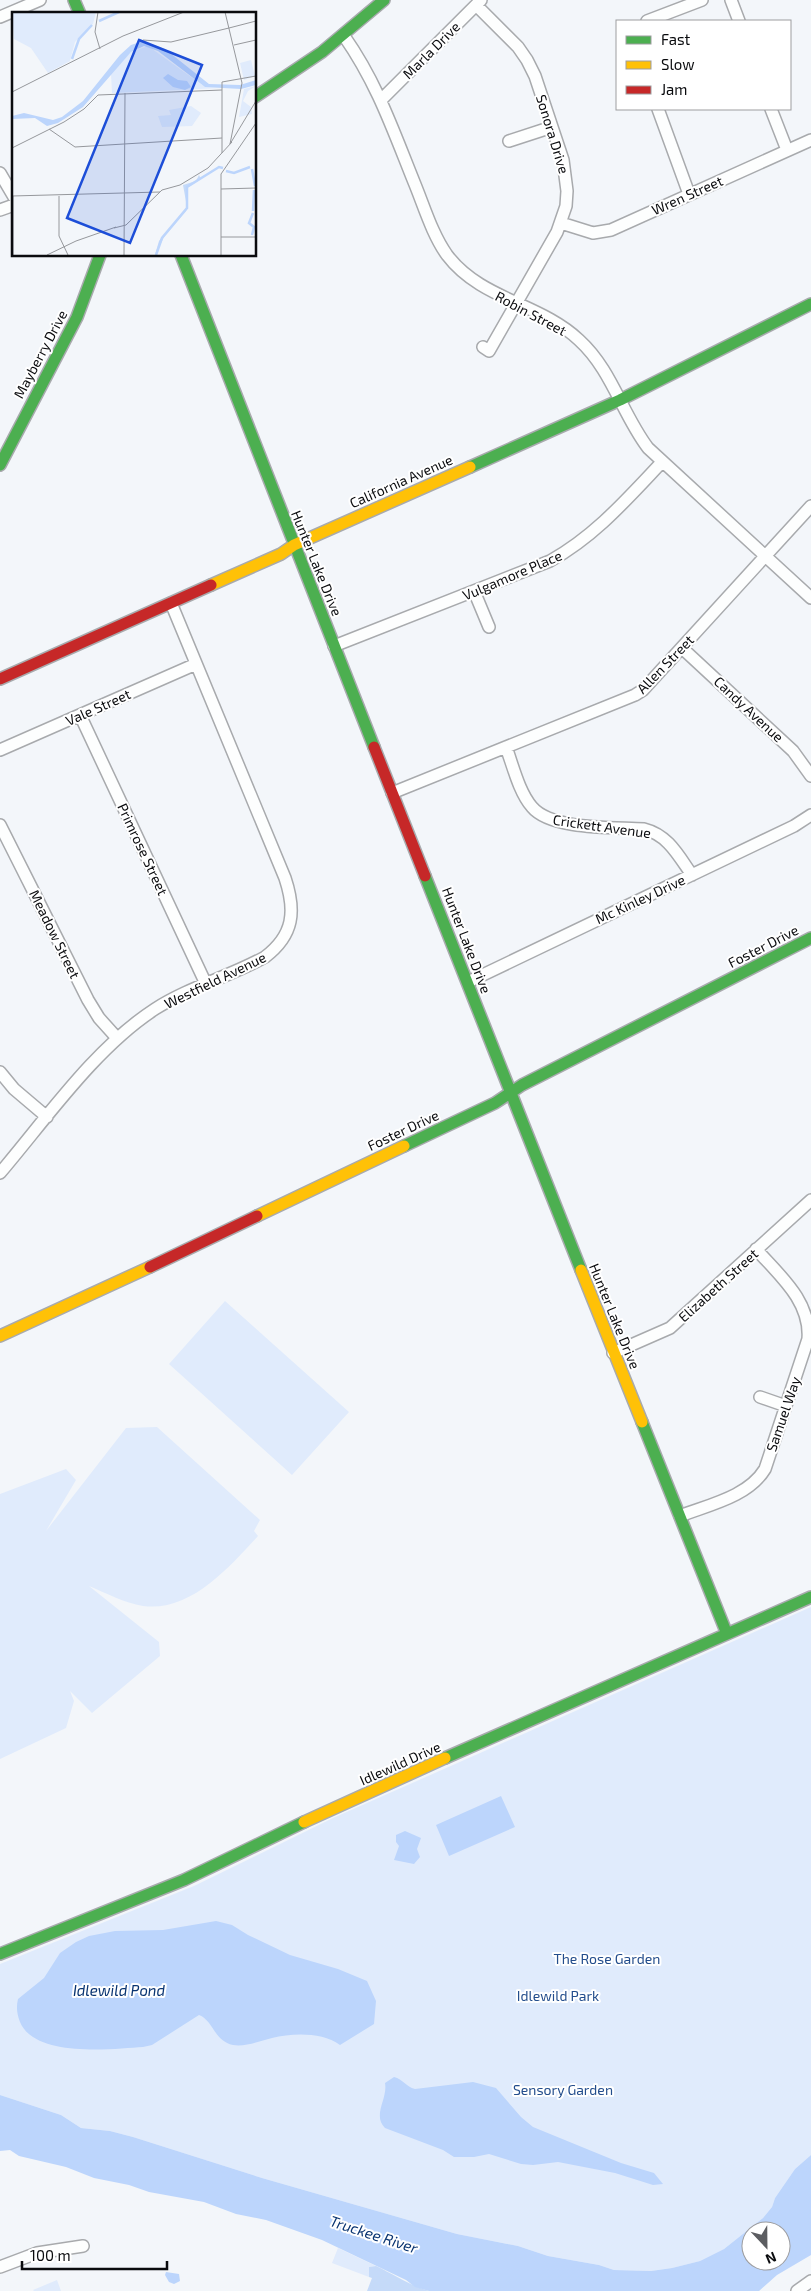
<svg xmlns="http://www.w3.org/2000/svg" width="811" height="2291" viewBox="0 0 811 2291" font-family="'Exo 2',sans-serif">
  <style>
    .green { fill: #e0ebfc }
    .forest { fill: #c5daf9 }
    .water { fill: #bcd5fc; fill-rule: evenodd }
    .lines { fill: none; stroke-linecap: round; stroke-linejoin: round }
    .street-casing { stroke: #a8aaad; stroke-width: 14 }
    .fast-casing { stroke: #a8aaad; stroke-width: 14 }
    .slow-casing { stroke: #a8aaad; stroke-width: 14 }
    .jam-casing { stroke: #a8aaad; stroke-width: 14 }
    .street { stroke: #fdfefe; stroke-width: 11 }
    .fast { stroke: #4caf50; stroke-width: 11 }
    .slow { stroke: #ffc107; stroke-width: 11 }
    .jam { stroke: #c62828; stroke-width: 11 }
    .labels { text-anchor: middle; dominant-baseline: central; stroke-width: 4; stroke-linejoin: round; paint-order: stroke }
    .street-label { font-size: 14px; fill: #0a0b0e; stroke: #fff }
    .park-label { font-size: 14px; fill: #234d8c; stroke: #fff }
    .water-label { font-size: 15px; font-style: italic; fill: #093471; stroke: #fff }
    .inset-river { fill: none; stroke: #bcd5fc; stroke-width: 2.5 }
    .inset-road { fill: none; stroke: #96989c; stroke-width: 1 }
    .view { fill: #1d4ed8; fill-opacity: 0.15; stroke: #1d4ed8; stroke-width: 2.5 }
    .inset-edge { fill: none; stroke: #0a0b0e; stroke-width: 2.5 }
  </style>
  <rect width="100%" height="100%" fill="#f3f6fa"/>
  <path class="green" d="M225,1301L349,1412L292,1475L169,1364Z
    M157,1427L260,1520L254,1531L258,1536C229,1567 191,1612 143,1606C124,1603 106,1593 89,1586L159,1642L160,1656L92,1713L70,1691L74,1701L66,1728L0,1759V1494L66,1469L76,1480L46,1531L126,1428Z
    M811,1607V2155L795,2169L775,2198L772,2207L763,2218L724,2249L700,2261L672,2268L651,2271L614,2270L599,2265L548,2256L518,2246L457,2234L262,2178L133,2137L110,2131L81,2128L61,2115L0,2095V1964L194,1886L333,1818Z
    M338,2248L376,2266L369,2267V2277L332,2263Z
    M57,2280L61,2291H34L33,2290Z"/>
  <path class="forest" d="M376,2266C393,2274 411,2286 429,2291H367L372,2278L369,2277V2267Z"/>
  <path class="water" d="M501,1796L515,1827L449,1856L436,1825Z
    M405,1831L421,1838L417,1849L420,1857L414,1864L394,1860L399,1846L396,1842V1835Z
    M216,1921L232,1925L248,1935L290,1955L338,1969L367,1981L376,2001L374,2024L340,2045C322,2032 293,2033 272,2038C259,2041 246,2047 233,2045C214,2041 213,2020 199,2015L152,2045L143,2047C112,2049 35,2058 20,2022C17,2014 16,2007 18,1999L44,1978L60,1953L76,1942L89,1936L115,1931L163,1930Z
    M394,2077C403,2079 406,2087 415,2089L473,2082L496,2088L521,2117L533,2127L621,2163L654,2173L663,2184L653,2185L615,2173L558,2162L533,2165L521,2164L489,2154L474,2157H454L443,2150L385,2128C372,2115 388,2099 385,2083Z
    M0,2095L61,2115L81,2128L110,2131L133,2137L262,2178L457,2234L518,2246L548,2256L599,2265L614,2270L651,2271L672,2268L700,2261L724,2249L763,2218L772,2207L775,2198L795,2169L811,2155V2255L777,2275L759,2291H429L415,2287L406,2280L322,2240L266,2220L236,2214L204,2202L149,2192L129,2185L94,2178L66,2167L19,2156L10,2150L0,2151ZM751,2231H781V2261H751Z
    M166,2272L179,2274L180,2281L174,2284L169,2282L165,2275Z"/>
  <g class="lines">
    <g class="street-casing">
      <path id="street" d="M731,0L739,21
        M476,5L518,47L527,60L535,76L563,160L567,191L566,206L557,232L489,351L483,347
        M0,17L40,0
        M647,21L702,0
        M344,36C377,83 393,130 414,182C424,206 432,234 447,255C481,300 540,303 579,340C612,370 622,414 648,448L811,598
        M381,100L481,0
        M658,109L689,194
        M771,109L787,150
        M509,141L552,127
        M0,173L14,197
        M0,210L14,205
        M561,223L593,233L611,230L811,140
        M474,591L489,627
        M334,646L550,561C595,536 627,499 662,462
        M682,648L793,751L811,776
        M80,715L206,984
        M506,747C513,766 519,792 532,807C551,830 614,827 644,829C668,835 678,855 692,875
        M0,750L196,664
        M392,793L635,695L643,690L811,506
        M0,825L88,1000L99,1018L117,1038
        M468,982L794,826L811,815
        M0,1072L14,1089L47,1117
        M0,1173C46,1119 95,1048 155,1009C189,987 229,977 265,957C294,935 296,911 285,878L171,603
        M613,1353L670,1328L811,1200
        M760,1397L786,1406
        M680,1516C708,1505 748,1497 765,1469L808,1339C811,1301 779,1275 756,1249
        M0,2267L37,2253L83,2246
        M797,2291L811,2281"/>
    </g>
    <g class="fast-casing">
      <path id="fast" d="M74,0L80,14
        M255,97L322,52L384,0
        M181,255L374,747
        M0,465L77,317L100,255
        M470,467L620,400L811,304
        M425,876L581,1270
        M404,1146L495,1103L522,1085L811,938
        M642,1422L727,1634
        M445,1758L811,1597
        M0,1954L184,1880L304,1822"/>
    </g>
    <g class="slow-casing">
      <path id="slow" d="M211,585L281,554L294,545L470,467
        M257,1216L404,1146
        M581,1270L642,1422
        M0,1336L150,1267
        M304,1822L445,1758"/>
    </g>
    <g class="jam-casing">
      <path id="jam" d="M0,679L211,585
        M374,747L425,876
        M150,1267L257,1216"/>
    </g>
    <use href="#street" class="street"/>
    <use href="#fast" class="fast"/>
    <use href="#slow" class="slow"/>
    <use href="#jam" class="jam"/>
  </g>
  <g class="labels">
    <g class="street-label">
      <text transform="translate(431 50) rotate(-45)">Marla Drive</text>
      <text transform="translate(553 134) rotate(73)">Sonora Drive</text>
      <text transform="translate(687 195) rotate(-24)">Wren Street</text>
      <text transform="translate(531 313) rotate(28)">Robin Street</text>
      <text transform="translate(40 354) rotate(-62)">Mayberry Drive</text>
      <text transform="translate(401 481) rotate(-24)">California Avenue</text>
      <text transform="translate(317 563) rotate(68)">Hunter Lake Drive</text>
      <text transform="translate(512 575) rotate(-23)">Vulgamore Place</text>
      <text transform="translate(665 664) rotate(-46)">Allen Street</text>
      <text transform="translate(98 707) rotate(-24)">Vale Street</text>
      <text transform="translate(749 709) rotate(43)">Candy Avenue</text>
      <text transform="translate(602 826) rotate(8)">Crickett Avenue</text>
      <text transform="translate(143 849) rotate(65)">Primrose Street</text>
      <text transform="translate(640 899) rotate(-25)">Mc Kinley Drive</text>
      <text transform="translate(55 934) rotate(64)">Meadow Street</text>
      <text transform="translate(467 940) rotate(69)">Hunter Lake Drive</text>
      <text transform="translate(763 946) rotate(-27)">Foster Drive</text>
      <text transform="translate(215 980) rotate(-26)">Westfield Avenue</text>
      <text transform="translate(403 1130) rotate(-25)">Foster Drive</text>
      <text transform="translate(718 1285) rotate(-42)">Elizabeth Street</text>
      <text transform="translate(615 1316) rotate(68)">Hunter Lake Drive</text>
      <text transform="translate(783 1414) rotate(-71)">Samuel Way</text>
      <text transform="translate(400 1763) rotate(-24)">Idlewild Drive</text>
    </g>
    <g class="park-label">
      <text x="607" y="1958">The Rose Garden</text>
      <text x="558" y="1995">Idlewild Park</text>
      <text x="563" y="2089">Sensory Garden</text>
    </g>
    <g class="water-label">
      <text x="119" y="1990">Idlewild Pond</text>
      <text transform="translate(374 2234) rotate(18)">Truckee River</text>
    </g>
  </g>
  <g transform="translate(12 12)">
    <rect width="244" height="244" fill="#f3f6fa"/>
    <path d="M0,0H84L81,12L63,30L58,49L36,61L19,36L2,27ZM136,34L193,75L209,76L100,81L99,62L119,40ZM239,48L243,64L232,68L228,51ZM244,74L236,79L231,89L239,95L240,102L227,105L232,77ZM179,94L189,101L180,114L150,115L146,104L159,103L157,98Z" fill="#e0ebfc"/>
    <path d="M187,163L189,167L175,176L176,194L174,199L152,225L143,243L147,229L175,195L171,173L184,169Z" fill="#c5daf9"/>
    <path d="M131,29L153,37L197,72L228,73L244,68V73L229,77L193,75L146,39L132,34L119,40L71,95L46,111L35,114L23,106L0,107V104L12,101L41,108L50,105L71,89L108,43L119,33ZM156,62L166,68L175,69L179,75L173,78L161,75L151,66Z" fill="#bcd5fc"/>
    <path class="inset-river" d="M87,9L107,0M60,47L67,27L80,13M240,157L243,174M214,159L222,161L238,155M241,199L242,178M240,223L242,215L237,211L241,201M144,243L150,226L175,196V175L207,155L211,156"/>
    <path class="inset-road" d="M86,0L83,20L88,37M213,0L230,71L218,132M217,16L244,9M131,28L159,30L217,16M222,33L244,28M0,80L111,24L172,0M37,117L63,135L210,126M218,132L244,89M0,136L52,110L72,97L86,83L210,78M210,141V70L244,64M209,177L244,176M0,184L148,180M47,184V224L56,243M102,216L114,213L150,178L168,173L196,156L220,130M209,225H244M1,243V184M35,243L64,229L104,215M112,243L113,81M209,243V162L244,111"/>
    <path class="view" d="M127,28L190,53L118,231L55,206Z"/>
    <rect width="244" height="244" class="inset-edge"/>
  </g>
  <rect x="616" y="20" width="175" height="90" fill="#ffffff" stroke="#9d9d9f"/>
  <rect x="626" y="36" width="25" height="8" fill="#4caf50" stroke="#9d9d9f"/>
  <text x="661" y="45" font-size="15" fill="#0a0b0e">Fast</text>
  <rect x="626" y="61" width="25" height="8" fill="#ffc107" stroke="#9d9d9f"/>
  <text x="661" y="70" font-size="15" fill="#0a0b0e">Slow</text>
  <rect x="626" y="86" width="25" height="8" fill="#c62828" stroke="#9d9d9f"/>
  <text x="661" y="95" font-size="15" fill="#0a0b0e">Jam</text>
  <g transform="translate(766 2246) rotate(158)"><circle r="24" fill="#ffffff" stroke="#9d9d9f"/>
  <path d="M0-4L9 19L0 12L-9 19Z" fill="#5c5d61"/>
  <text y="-8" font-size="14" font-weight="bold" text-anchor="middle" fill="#0a0b0e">N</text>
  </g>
  <path d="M22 2261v8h145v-8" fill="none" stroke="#0a0b0e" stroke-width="2.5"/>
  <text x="30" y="2261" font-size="15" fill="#0a0b0e" stroke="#ffffff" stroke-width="4" paint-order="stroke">100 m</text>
</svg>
